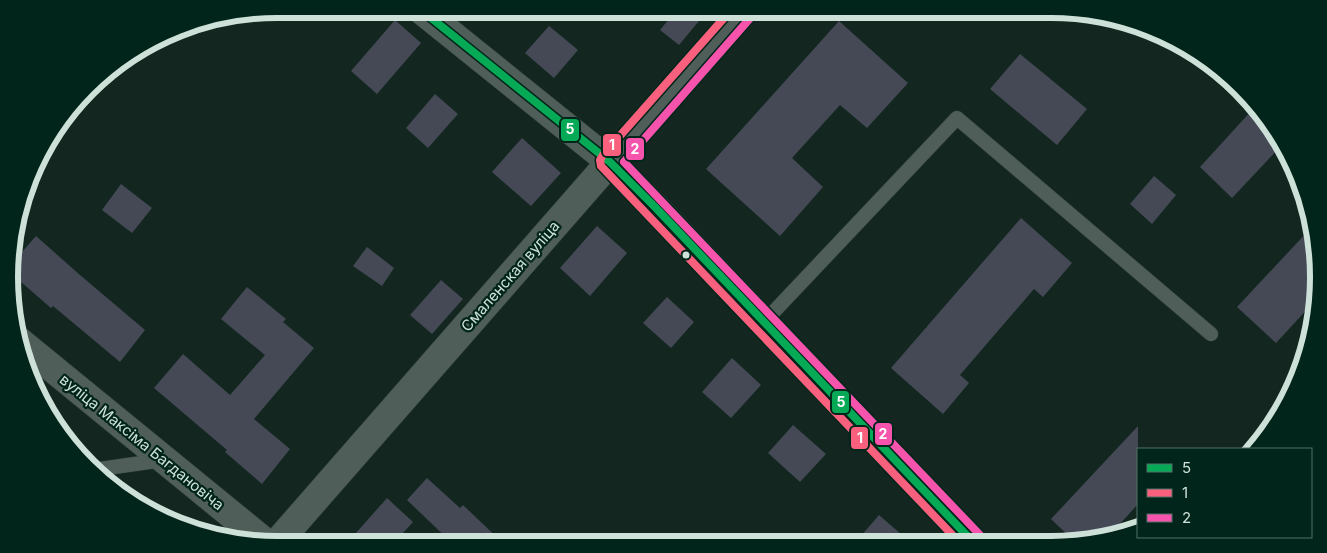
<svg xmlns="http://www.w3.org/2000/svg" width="1327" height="553" viewBox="0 0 1327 553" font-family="Inter,sans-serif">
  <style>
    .building { fill: #444955 }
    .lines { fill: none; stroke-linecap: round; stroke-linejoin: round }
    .service-casing { stroke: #33413c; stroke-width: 15 }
    .minor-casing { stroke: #33413c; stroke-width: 29 }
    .tertiary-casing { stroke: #33413c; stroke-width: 29 }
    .service { stroke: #4f5e58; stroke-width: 14 }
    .minor { stroke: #4f5e58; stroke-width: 28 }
    .tertiary { stroke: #4f5e58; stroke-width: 28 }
    .bus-1-casing { stroke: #01251a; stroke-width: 11 }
    .bus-2-casing { stroke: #01251a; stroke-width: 11 }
    .bus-3-casing { stroke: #01251a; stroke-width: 11 }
    .bus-1 { stroke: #06aa56; stroke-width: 8 }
    .bus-2 { stroke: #f8607d; stroke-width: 8 }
    .bus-3 { stroke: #f653ac; stroke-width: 8 }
    .bus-dot { fill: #cee1d9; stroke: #01251a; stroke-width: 2 }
    .labels { text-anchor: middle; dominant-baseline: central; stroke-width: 4.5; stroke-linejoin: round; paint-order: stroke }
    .street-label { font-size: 15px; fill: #cee1d9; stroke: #01251a }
    .rim { fill: none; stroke: #cee1d9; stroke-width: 6 }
    .line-badge { stroke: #01251a; stroke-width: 2 }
    .badge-label { font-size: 14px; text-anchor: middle; font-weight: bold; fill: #fff }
  </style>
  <rect width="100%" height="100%" fill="#132720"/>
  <path class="building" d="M677,9H709L679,45L660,30Z
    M395,20L421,43L377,94L351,71Z
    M839,21L908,83L867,128L840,105L792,158L823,187L780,236L706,169Z
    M549,26L578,50L554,78L525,53Z
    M1020,54L1087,109L1057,145L990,89Z
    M435,94L458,114L428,148L406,128Z
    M1253,109L1281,146L1232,198L1200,167Z
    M522,138L561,173L531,206L492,172Z
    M1154,176L1176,195L1152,224L1130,204Z
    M121,184L152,208L132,233L102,210Z
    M1021,218L1072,263L1043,297L1034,289L960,375L969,383L943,414L891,368Z
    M597,226L627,253L590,296L560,268Z
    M1310,229L1318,259L1312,304L1276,343L1237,307Z
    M36,236L80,275L145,330L120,362L53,306L51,308L14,276V261Z
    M367,247L394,268L382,286L353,266Z
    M441,280L463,299L432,334L410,315Z
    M247,287L286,319L283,322L314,348L254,419L290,449L262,484L225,452L227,450L154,388L183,354L230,395L265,355L221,319Z
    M667,297L694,322L671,348L643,323Z
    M732,358L761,385L731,418L702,392Z
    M793,425L826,454L800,482L768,453Z
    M1138,426V504L1109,536L1086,542H1075L1051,519Z
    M427,478L460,508L463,505L504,544H453L407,500Z
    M387,498L413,522L393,544H366L355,534Z
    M879,515L910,542L855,543Z"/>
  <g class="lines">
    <g class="service-casing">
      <path id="service" d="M764,322L957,118L1211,334
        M93,470L163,460"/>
    </g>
    <g class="minor-casing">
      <path id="minor" d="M19,341L265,542
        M276,544L610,162"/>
    </g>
    <g class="tertiary-casing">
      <path id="tertiary" d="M420,9L610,162L654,206L973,542
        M610,162L745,9"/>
    </g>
    <use href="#service" class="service"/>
    <use href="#minor" class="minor"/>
    <use href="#tertiary" class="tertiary"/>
    <g class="bus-1-casing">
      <path id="bus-1" d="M420,9L610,162L654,206L973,542"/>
    </g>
    <g class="bus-2-casing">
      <path id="bus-2" d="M732,9L603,155L600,160L601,166L959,542"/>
    </g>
    <g class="bus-3-casing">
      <path id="bus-3" d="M752,16L624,162L980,535"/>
    </g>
    <use href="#bus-1" class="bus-1"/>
    <use href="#bus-2" class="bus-2"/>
    <use href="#bus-3" class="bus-3"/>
  </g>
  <circle class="bus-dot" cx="686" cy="255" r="4.5"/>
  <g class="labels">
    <g class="street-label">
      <text transform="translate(510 276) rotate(-49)">Смаленская вуліца</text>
      <text transform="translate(142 442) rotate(39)">вуліца Максіма Багдановіча</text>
    </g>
  </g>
  <path d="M0 0H1327V553H0ZM277 18H1051A259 259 0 0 1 1310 277V277A259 259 0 0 1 1051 536H277A259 259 0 0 1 18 277V277A259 259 0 0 1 277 18Z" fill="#01251a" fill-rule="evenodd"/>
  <path class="rim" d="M277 18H1051A259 259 0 0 1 1310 277V277A259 259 0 0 1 1051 536H277A259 259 0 0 1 18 277V277A259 259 0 0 1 277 18Z"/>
  <g class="line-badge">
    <rect x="560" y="118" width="20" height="24" rx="5" fill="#06aa56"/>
    <rect x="602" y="133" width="20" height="24" rx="5" fill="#f8607d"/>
    <rect x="625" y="137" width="20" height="24" rx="5" fill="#f653ac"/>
    <rect x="831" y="390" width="19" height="24" rx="5" fill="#06aa56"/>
    <rect x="874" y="422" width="19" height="24" rx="5" fill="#f653ac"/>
    <rect x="850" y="426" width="19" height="24" rx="5" fill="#f8607d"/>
  </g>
  <g class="badge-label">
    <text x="570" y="134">5</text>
    <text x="612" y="150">1</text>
    <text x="635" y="154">2</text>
    <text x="841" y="407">5</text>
    <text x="883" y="439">2</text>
    <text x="860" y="443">1</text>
  </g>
  <rect x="1137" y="448" width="175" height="90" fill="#01251a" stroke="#537066"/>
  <rect x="1147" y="464" width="25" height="8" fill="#06aa56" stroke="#537066"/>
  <text x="1182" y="473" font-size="15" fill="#cee1d9">5</text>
  <rect x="1147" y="489" width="25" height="8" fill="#f8607d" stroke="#537066"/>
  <text x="1182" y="498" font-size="15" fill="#cee1d9">1</text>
  <rect x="1147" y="514" width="25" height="8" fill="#f653ac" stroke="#537066"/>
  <text x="1182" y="523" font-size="15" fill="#cee1d9">2</text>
</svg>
